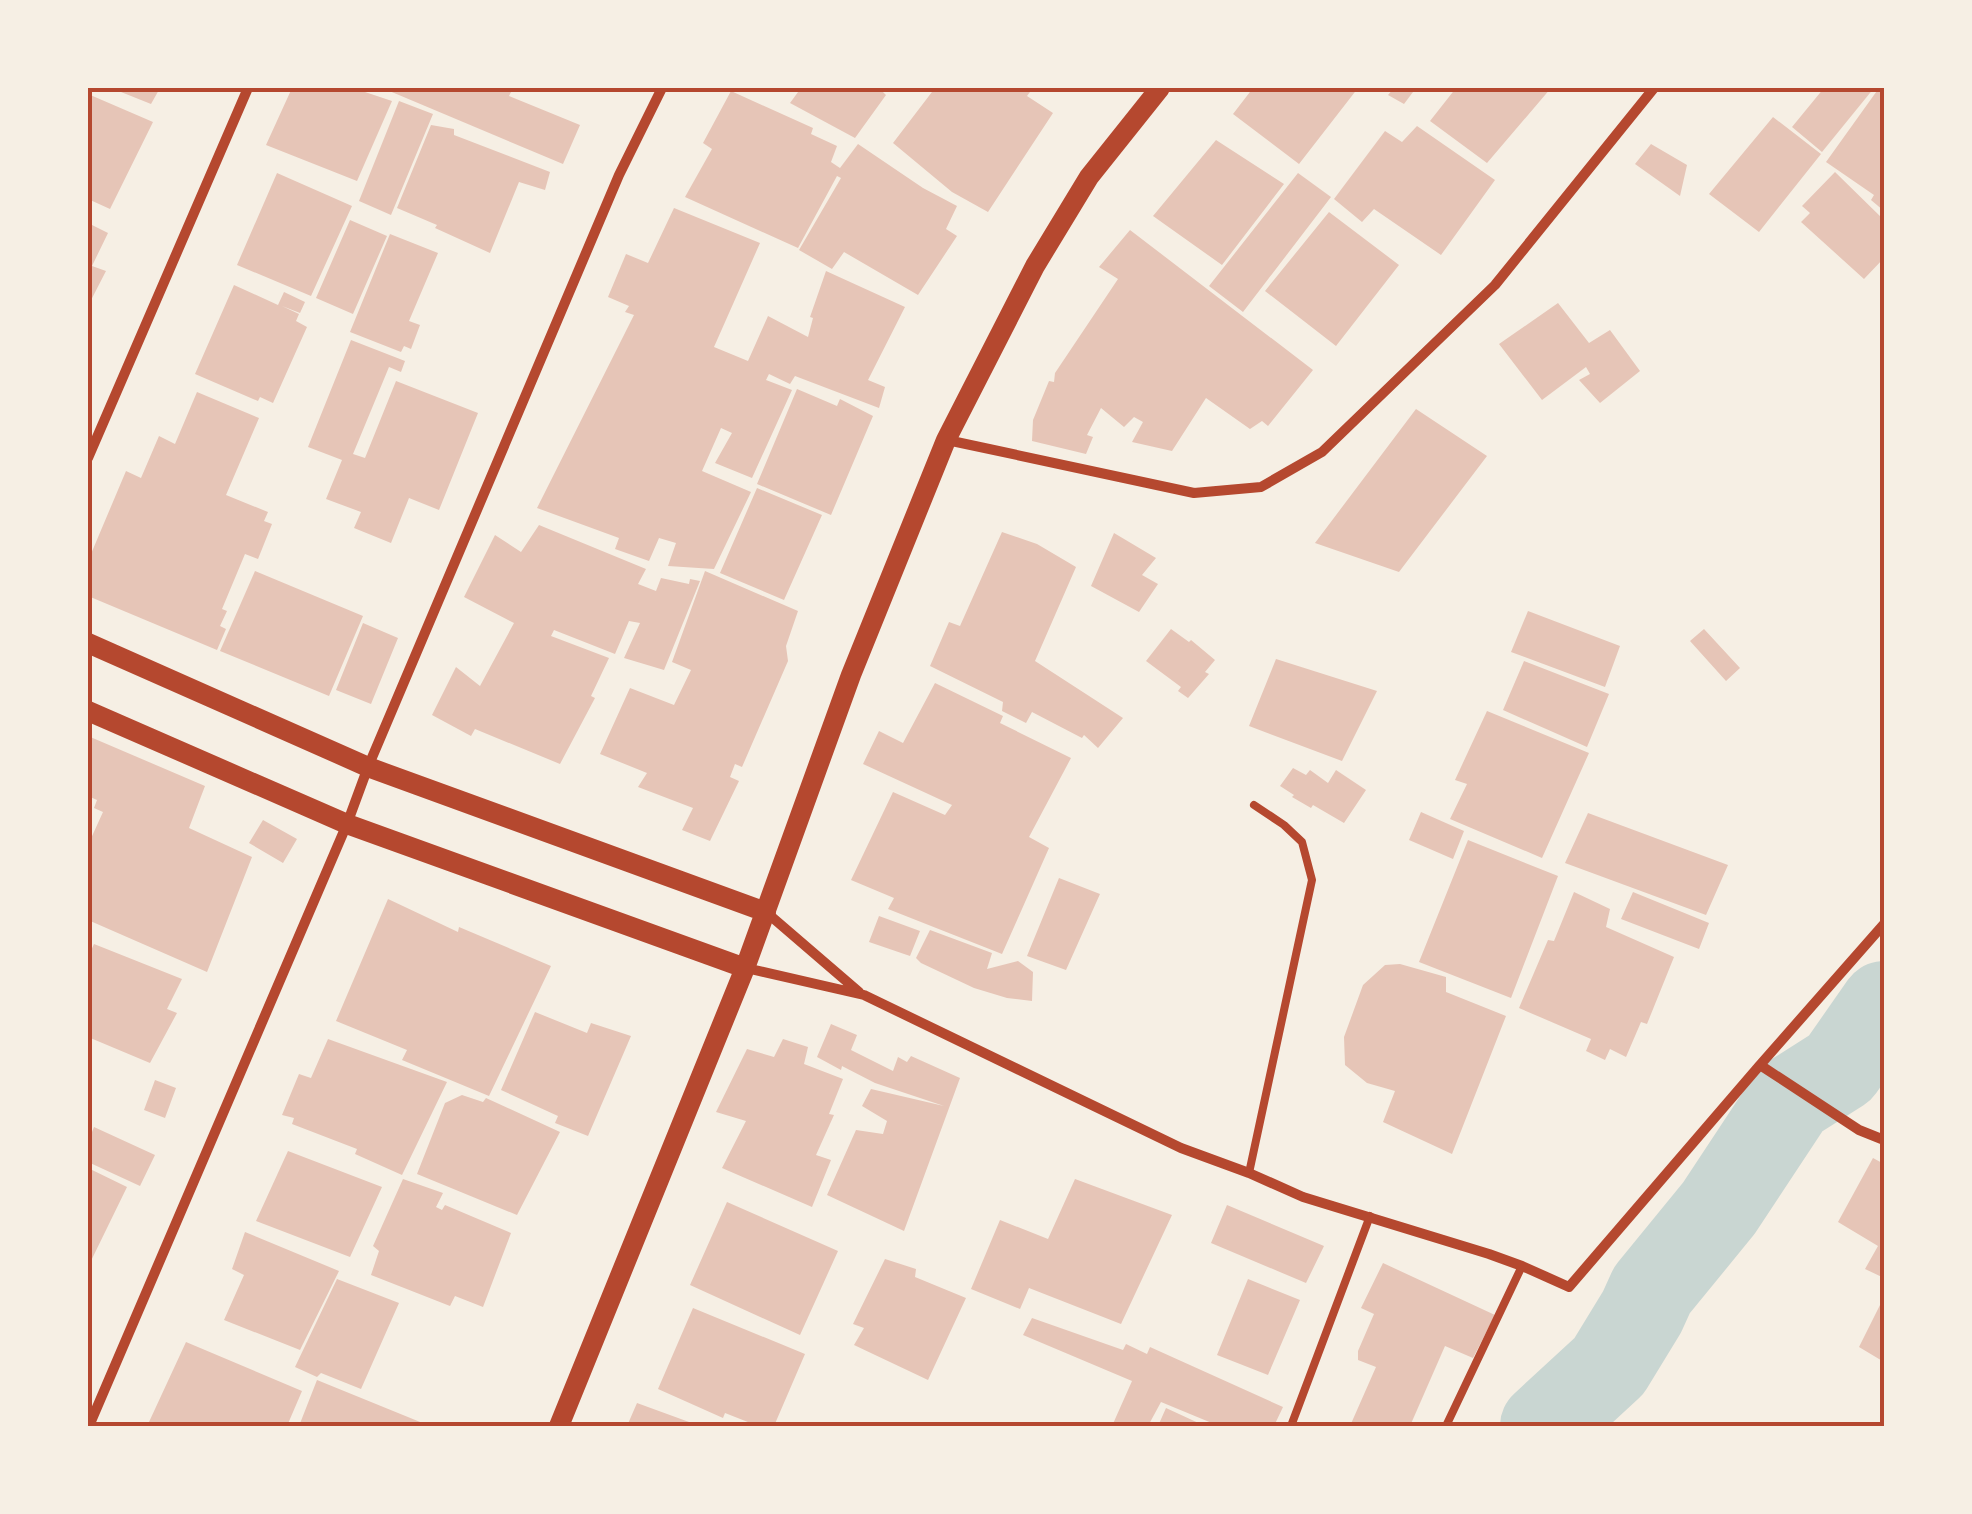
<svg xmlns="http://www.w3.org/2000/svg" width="1972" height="1514" viewBox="0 0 1972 1514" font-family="Montserrat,sans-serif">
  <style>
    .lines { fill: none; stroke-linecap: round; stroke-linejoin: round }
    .river { stroke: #c9d6d2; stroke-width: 88 }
    .building { fill: #e6c5b7 }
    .service { stroke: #b5482f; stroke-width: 8 }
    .minor { stroke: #b5482f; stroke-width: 10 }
    .secondary { stroke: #b5482f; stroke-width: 20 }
    .neatline { fill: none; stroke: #b5482f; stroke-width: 4 }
  </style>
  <rect width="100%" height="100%" fill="#f6efe4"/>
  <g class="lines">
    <path class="river" d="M1544,1426L1609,1366L1642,1312L1652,1290L1719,1208L1791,1099L1840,1068L1884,1005"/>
  </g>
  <path class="building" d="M111,88H160L151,104Z
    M292,88H353L392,101L357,181L266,145Z
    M389,88H513L509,96L580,125L563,164L387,90Z
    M801,88H879L886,95L855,138L790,103Z
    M935,88H1033L1027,96L1053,113L988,212L952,192L893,143Z
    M1253,88H1358L1299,164L1233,114Z
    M1394,88H1416L1404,104L1388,95Z
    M1456,88H1551L1487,163L1430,121Z
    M1824,88H1874L1822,152L1792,127Z
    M1879,88H1884V211L1871,200L1874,195L1826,162Z
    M731,91L813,128L811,134L837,146L831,162L840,168L858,144L923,188L957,206L946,229L957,236L918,295L844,252L832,269L799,250L841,178L837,176L798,248L685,197L712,149L703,143Z
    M88,94L153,122L110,209L88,199Z
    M399,101L433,114L391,215L359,201Z
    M1773,117L1821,154L1759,232L1709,194Z
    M431,125L454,129V135L550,172L545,190L519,182L490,253L435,228L437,225L397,208Z
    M1417,126L1495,180L1441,255L1374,209L1362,222L1334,199L1385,131L1402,142Z
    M1216,140L1284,184L1222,265L1153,216Z
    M1651,144L1687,165L1680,196L1635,164Z
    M1835,172L1884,220V258L1864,279L1801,222L1810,213L1802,206Z
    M277,173L352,206L311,296L237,265Z
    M1298,173L1331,197L1243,312L1209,286Z
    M674,208L760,243L714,347L748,361L768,316L808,337L813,318L810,317L826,271L905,307L868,380L885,387L879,408L795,376L790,384L769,374L766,380L792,390L752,478L715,463L732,433L721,428L702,471L751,492L714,569L668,566L676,543L659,538L649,561L615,549L619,538L537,508L634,315L625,312L629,306L608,297L626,254L648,263Z
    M1329,212L1399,265L1336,346L1265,291Z
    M350,220L387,236L353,314L316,298Z
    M88,223L108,233L92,266L106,271L88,306Z
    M1130,230L1313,370L1268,426L1262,421L1250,429L1206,398L1172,451L1132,442L1143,422L1134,417L1124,427L1101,408L1087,435L1093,437L1086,454L1032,441L1033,420L1049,381L1054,382L1055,373L1118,279L1099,267Z
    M390,234L438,253L409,321L420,325L411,349L404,346L401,352L350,332Z
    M234,285L278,305L284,292L305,302L300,313L282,306L299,314L296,321L307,327L273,403L260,397L258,401L195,374Z
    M1558,303L1589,343L1610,330L1640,371L1600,403L1579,380L1590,374L1586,367L1542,400L1499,344Z
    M351,340L405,361L401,372L389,367L353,454L365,458L396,381L478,413L439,510L409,498L391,543L354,528L361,512L326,499L342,460L308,447Z
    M797,389L837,406L840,399L873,416L831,515L757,484Z
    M197,392L259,418L226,495L268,512L264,521L272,524L258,559L245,554L222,609L227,611L220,626L226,629L217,650L88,596V561L126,471L141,478L159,436L175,444Z
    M1416,409L1487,456L1399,572L1315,543Z
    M757,488L822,515L784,600L720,573Z
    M539,525L646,569L638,584L656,591L661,578L689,584L690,579L700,581L664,670L624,658L640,623L629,621L615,654L554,630L551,636L609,658L591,696L595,698L560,764L475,729L471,736L432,715L456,667L480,686L514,623L464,597L495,535L521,552Z
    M1002,532L1037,544L1076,567L1035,661L1123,718L1098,748L1084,735L1082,738L1032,712L1026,723L1002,711L1003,702L930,666L949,622L960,626Z
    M1114,533L1156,558L1142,575L1158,584L1139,612L1091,586Z
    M255,571L363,616L329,696L220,651Z
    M705,571L798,611L786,646L788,661L742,767L735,764L730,777L739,781L710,841L682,830L693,808L638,787L647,773L600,754L630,688L674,705L691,670L672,662Z
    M1528,611L1620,646L1605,687L1511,652Z
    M363,623L398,638L371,704L336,690Z
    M1171,629L1189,642L1191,640L1215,660L1205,672L1209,674L1188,698L1178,691L1181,687L1146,661Z
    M1704,629L1740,668L1726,681L1690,641Z
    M1276,659L1377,691L1342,761L1249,726Z
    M1524,661L1609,694L1587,747L1503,710Z
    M935,683L1003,716L1000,723L1071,758L1029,837L1049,848L1002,954L888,909L894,898L851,880L893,792L945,815L952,805L863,764L879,731L903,743Z
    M1487,711L1589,753L1542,858L1450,819L1467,784L1455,780Z
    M88,736L205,786L189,828L252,857L207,972L88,920V845L103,812L94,808L97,800L88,796Z
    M1293,768L1306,775L1310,770L1328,783L1336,770L1366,790L1344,823L1313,805L1311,808L1292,797L1294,795L1280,786Z
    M1421,812L1464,831L1453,859L1409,840Z
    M1588,813L1728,865L1706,915L1565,863Z
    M263,820L297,839L283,863L249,843Z
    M1468,840L1558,876L1511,998L1419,962Z
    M1059,878L1100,894L1066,970L1027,956Z
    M1574,892L1610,909L1606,927L1674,957L1647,1024L1641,1022L1626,1057L1610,1049L1605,1060L1586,1051L1591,1039L1519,1008L1548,940L1554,941Z
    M1633,892L1709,923L1699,949L1621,919Z
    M388,899L458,932L459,927L551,966L489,1096L402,1060L407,1050L336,1021Z
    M879,916L920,931L910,956L869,942Z
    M930,930L992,953L987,969L1018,961L1033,972L1032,1001L1007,998L974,988L921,963L916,958Z
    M94,944L182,979L167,1009L177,1013L150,1063L88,1037V957Z
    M1400,964L1446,977V992L1506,1016L1452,1154L1383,1122L1395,1091L1367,1083L1345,1065L1344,1037L1363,985L1385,965Z
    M535,1012L587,1033L591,1023L631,1036L588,1136L555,1123L558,1116L501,1090Z
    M831,1024L857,1035L851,1050L893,1071L898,1057L907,1062L911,1056L960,1078L904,1231L827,1195L856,1130L883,1134L887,1121L862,1106L871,1089L944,1106L875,1083L842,1066L841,1070L817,1057Z
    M328,1039L447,1082L402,1175L355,1154L357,1149L292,1124L294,1118L282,1115L299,1074L311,1078Z
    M783,1039L808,1047L804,1064L843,1079L829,1114L834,1115L816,1155L831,1160L812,1207L722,1168L746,1121L716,1112L747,1049L774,1057Z
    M155,1080L176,1088L165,1118L144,1110Z
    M462,1095L483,1102L486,1098L560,1132L517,1215L417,1174L445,1103Z
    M94,1127L155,1155L140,1186L88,1162V1142Z
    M288,1151L382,1187L350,1257L256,1221Z
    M1873,1158L1884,1164V1278L1865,1269L1878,1246L1838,1222Z
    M88,1168L127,1187L88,1267Z
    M403,1179L443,1193L436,1207L442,1210L445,1205L511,1233L483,1307L455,1296L450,1306L371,1275L379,1251L373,1246Z
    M1075,1179L1172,1215L1121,1324L1029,1288L1020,1309L971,1289L1000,1220L1048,1239Z
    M727,1202L838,1251L800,1335L690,1285Z
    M1227,1205L1324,1246L1306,1283L1211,1243Z
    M245,1232L339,1271L300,1350L224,1320L244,1275L232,1269Z
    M885,1259L916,1269L915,1277L966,1298L928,1380L854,1345L864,1328L853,1324Z
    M1383,1263L1495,1315L1473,1358L1445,1346L1410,1426H1350L1376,1367L1358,1360V1351L1374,1314L1361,1308Z
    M337,1279L399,1303L361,1389L321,1373L317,1377L295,1367Z
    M1248,1279L1300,1300L1268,1375L1217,1355Z
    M1884,1297V1362L1859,1347Z
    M693,1308L805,1354L774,1426H758L725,1413L723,1418L658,1389Z
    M1032,1318L1123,1350L1126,1344L1147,1354L1150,1347L1283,1407L1274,1426H1219L1161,1402L1148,1426H1112L1132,1381L1023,1335Z
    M186,1342L302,1391L287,1426H162L149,1422Z
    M317,1380L430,1426H299Z
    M637,1403L700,1426H627Z
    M1166,1408L1205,1426H1158Z"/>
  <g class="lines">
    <path class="service" d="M1249,1173L1312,880L1302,842L1284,825L1254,805
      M1291,1426L1370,1216
      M1446,1426L1522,1266"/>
    <path class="minor" d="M947,440L1194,493L1261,487L1322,452L1495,285L1654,88
      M88,458L248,88
      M766,912L859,992
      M746,968L864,995L1181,1148L1249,1173L1303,1197L1489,1254L1522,1266L1569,1287L1760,1065L1859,1130L1884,1140
      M1760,1065L1884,924
      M89,1426L347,824L368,767L619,175L662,88"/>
    <path class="secondary" d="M88,643L368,767L766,912
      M88,711L347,824L745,968
      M559,1426L745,968L851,675L946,440L1035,266L1089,177L1160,88"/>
  </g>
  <rect width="1972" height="1514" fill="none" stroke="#f6efe4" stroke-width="180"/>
  <rect x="90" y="90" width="1792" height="1334" class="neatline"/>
</svg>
